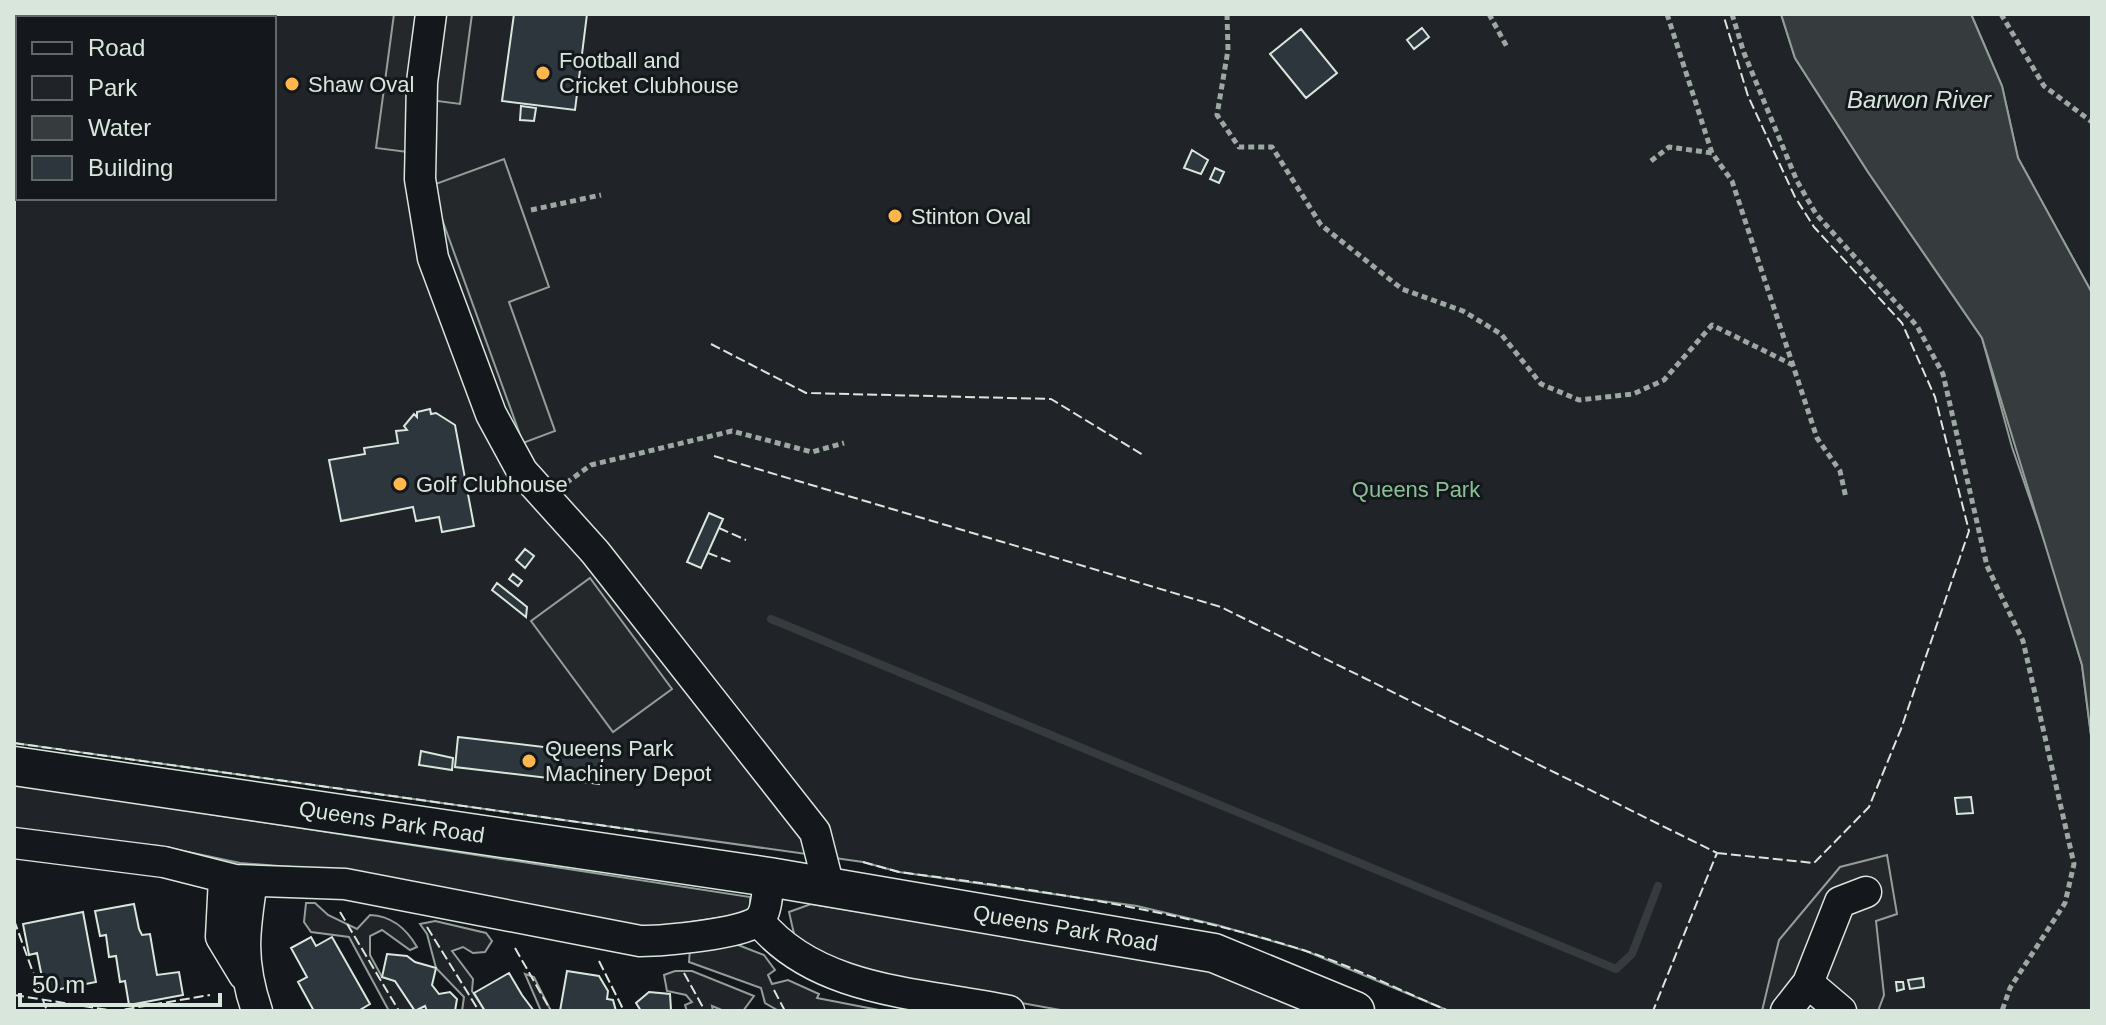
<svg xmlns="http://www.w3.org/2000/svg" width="2106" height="1025" viewBox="0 0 2106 1025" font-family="Helvetica,sans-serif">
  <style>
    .green { fill: #202428; stroke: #939e99; stroke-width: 2; fill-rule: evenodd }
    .parking { fill: #24282b; stroke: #939e99; stroke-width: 2 }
    .water { fill: #363b3e; stroke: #939e99; stroke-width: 2 }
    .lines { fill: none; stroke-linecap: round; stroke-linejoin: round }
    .stream { stroke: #363b3e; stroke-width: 8 }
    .building { fill: #2c363c; stroke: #d8e6dc; stroke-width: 2 }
    .minor-casing { stroke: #d8e6dc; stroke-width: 33 }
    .major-casing { stroke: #d8e6dc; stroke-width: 41 }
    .path { stroke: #9da8a2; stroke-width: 5; stroke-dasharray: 6 4; stroke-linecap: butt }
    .minor { stroke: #14181c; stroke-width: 30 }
    .major { stroke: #14181c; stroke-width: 38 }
    .fence { stroke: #d8e6dc; stroke-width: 2; stroke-dasharray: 10 4; stroke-linecap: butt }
    .poi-dot { fill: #ffb74d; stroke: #14181c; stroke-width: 3 }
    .labels { text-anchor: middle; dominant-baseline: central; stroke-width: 6; stroke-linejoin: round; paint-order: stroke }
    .poi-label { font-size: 22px; fill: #d8e6dc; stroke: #14181c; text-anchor: start }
    .park-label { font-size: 22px; fill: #8ac095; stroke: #14181c }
    .street-label { font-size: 22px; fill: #d8e6dc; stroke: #14181c }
    .water-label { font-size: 24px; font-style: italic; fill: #d8e6dc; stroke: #14181c }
  </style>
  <rect width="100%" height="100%" fill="#14181c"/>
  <path class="green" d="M14,14H1781L1795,58L1868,172L1982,338L2012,447L2052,563L2082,665L2092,743V1011H1449L1306,951L1217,925L1137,906L899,872L863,862L14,743ZM18,18H274V198H18Z
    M1971,14H2092V293L2018,158L2002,86Z
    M14,784L750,897V913L650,928L354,872L240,863L160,846L14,831Z
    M306,903H315L328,915L357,929L370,915C392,916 406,928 417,947L410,950L382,930L370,936V955L382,977L395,981L415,1011H389L349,937L311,932L304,922Z
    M811,904L1213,969L1328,1011H1066L867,975L817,954L794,934L789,912Z
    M435,921L486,933L492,941L485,952L473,953L463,947L452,951L473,979L472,991L485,1011H462L464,997L436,968L427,934L420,924Z
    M733,943L764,955L775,970L768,975L772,984L788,980L819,994L817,998L884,1011H779L765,1003L761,988L689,962L690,949Z
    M675,971H692L754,996L743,1011H724L712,1006L713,1011H687L685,1005L692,1002L686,995L667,991L664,975Z
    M525,974L534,977L551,1011H541Z"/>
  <path class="parking" d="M394,14H472L460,104L415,98L407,152L376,148Z
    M504,159L549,287L509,302L555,431L523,443L430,186Z
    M590,578L672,689L613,732L531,621Z
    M1887,855L1897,914L1876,921L1884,995L1878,1011H1762L1779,940L1840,867Z"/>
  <path class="water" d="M1781,14H1971L2002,86L2018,158L2092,293V743L2082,665L1982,338L1868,172L1795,58Z"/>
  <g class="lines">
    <path class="stream" d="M771,619L1616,969L1632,954L1658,886"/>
  </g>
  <path class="building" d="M514,14H587L575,110L502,101Z
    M1422,28L1429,37L1414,49L1407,40Z
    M1301,29L1337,73L1306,98L1270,54Z
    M521,106L536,108L534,121L520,120Z
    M1192,150L1208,160L1201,174L1184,168Z
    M1215,168L1224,172L1219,183L1210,179Z
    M430,409L431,414L436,413L455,425L474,526L442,532L439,517L416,521L413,507L341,521L329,460L365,454L364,448L398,443L396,431L407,430L404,426L414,414L417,417V412Z
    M709,513L723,519L701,568L687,562Z
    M525,549L534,556L525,568L516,560Z
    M513,574L522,581L518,586L509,579Z
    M497,583L527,607L526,617L492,590Z
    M458,737L603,754L599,784L455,767Z
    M421,751L453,758L452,770L419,765Z
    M1971,797L1973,813L1957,814L1955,798Z
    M134,904L139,929L142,935L150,934L157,975L179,972L183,995L129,1005L125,981L120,982L116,956L109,957L106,935L100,936L95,911Z
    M83,912L96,982L45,992L37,953L29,955L23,924Z
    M311,937L316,946L332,937L370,1004L358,1011H314L298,982L307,977L291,948Z
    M387,954L407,956L415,962L436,968L432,985L439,994L450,992L457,999L455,1011H427L425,1006L415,1011L395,981L382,977Z
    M567,971L599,976L608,991L607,999L613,1000L616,1011H560Z
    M509,973L522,995L534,1011H485L474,993Z
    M1923,978L1924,987L1910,989L1908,980Z
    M1896,982H1903L1904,989L1897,991Z
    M649,992L670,994L671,1010L679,1011H641L636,1003Z"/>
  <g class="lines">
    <g class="minor-casing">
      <path id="minor" d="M431,14L422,82L420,179L433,258L491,414L522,471L595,552L815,832L829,887
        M14,843L164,862L235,880L345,884L640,941C662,941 745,934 759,920C768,911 767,889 769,877
        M224,878L221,937L244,975
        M252,881C244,932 240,961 257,1011
        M759,921C817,993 924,993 1009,1011
        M1808,983L1841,1011
        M1786,1011L1808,983L1840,902L1866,892"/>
    </g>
    <g class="major-casing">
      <g id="major">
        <path id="s1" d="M14,766L769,877L1214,953L1355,1011"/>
      </g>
    </g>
    <path class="path" d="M1227,14L1228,50L1217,115L1239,147H1272L1321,225L1402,289L1463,311L1501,334L1541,384L1579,400L1633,394L1664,380L1712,325L1793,365
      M1489,14L1507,47
      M1667,14L1712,153L1732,181L1817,438L1840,471L1846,498
      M1732,14L1744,53L1797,181L1816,214L1917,326L1943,374L1987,566L2023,641L2074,864L2065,903L2010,988L2002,1011
      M2001,14L2044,86L2092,122
      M1651,161L1669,147L1712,153
      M531,210L601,195
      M566,483L591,465L732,431L812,452L844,443"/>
    <use href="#minor" class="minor"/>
    <use href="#major" class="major"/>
    <path class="fence" d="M711,344L806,393L1051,399L1143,455
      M714,456L1221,607L1717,853L1653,1011
      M719,528L746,540
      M708,553L734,563
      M14,743L649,832
      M1717,853L1814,863L1869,807L1901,729L1969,531L1935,397L1902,323L1814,227L1795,197L1748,96L1723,14
      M863,862L899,872C1036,890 1171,908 1303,950C1352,966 1401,991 1449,1011
      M340,912L399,1011
      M14,920L47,1011
      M427,927L479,1011
      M515,948L551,1011
      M599,961L624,1011
      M684,973L705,1011
      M774,990L785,1011
      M14,995L115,1011L210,995"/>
  </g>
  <g class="poi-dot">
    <circle cx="543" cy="73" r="8"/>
    <circle cx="292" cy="84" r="8"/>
    <circle cx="895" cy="216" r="8"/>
    <circle cx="400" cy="484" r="8"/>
    <circle cx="529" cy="761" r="8"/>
  </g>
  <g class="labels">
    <g class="poi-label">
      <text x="559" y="60">Football and<tspan x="559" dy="25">Cricket Clubhouse</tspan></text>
      <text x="308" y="84">Shaw Oval</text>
      <text x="911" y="216">Stinton Oval</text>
      <text x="416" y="484">Golf Clubhouse</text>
      <text x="545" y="748">Queens Park<tspan x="545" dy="25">Machinery Depot</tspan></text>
    </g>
    <g class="park-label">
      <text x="1416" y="489">Queens Park</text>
    </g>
    <g class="street-label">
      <text stroke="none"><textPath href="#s1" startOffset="382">Queens Park Road</textPath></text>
      <text stroke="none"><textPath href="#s1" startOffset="1064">Queens Park Road</textPath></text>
    </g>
    <g class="water-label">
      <text x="1919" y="99">Barwon River</text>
    </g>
  </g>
  <rect width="2106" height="1025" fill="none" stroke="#d8e6dc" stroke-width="32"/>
  <rect x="16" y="16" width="260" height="184" fill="#14181c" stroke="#626a69" stroke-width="2"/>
  <rect x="32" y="42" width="40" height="12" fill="#14181c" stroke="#626a69" stroke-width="2"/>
  <text x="88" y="56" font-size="24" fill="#d8e6dc">Road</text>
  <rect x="32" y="76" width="40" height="24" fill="#202428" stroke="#626a69" stroke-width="2"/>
  <text x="88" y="96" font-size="24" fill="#d8e6dc">Park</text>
  <rect x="32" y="116" width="40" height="24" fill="#363b3e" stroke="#626a69" stroke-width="2"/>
  <text x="88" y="136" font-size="24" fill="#d8e6dc">Water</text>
  <rect x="32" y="156" width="40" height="24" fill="#2c363c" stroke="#626a69" stroke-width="2"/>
  <text x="88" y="176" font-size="24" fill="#d8e6dc">Building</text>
  <path d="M20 993v12h200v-12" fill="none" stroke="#d8e6dc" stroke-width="4"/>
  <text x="32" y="993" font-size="24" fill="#d8e6dc" stroke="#14181c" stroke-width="6" paint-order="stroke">50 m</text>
</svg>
